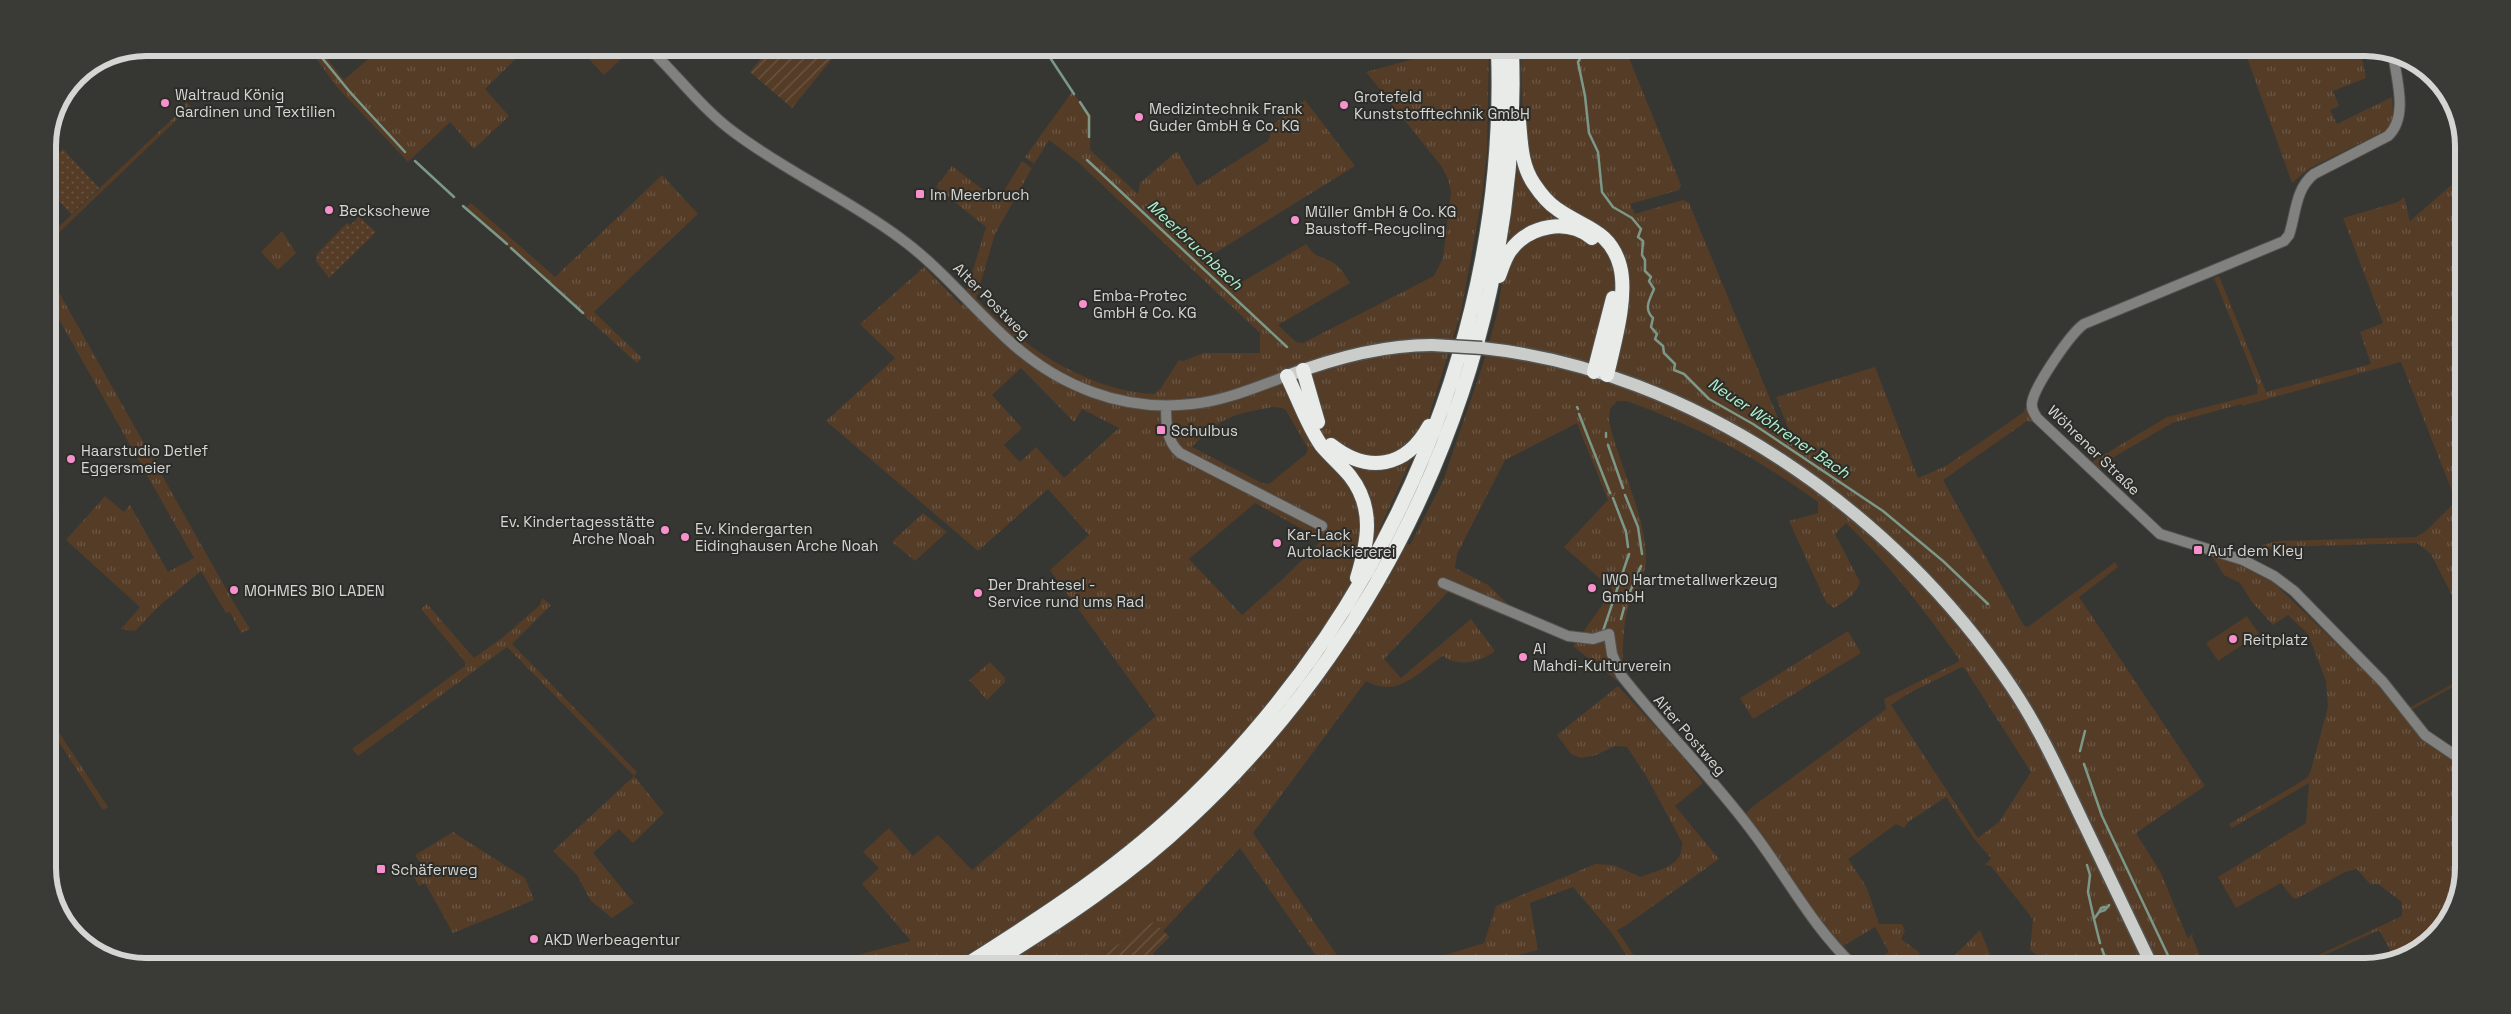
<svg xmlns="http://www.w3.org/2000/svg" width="2511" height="1014" viewBox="0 0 2511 1014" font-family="'Space Grotesk',sans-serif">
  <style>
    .grass { fill: url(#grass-tufts); fill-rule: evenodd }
    .park { fill: url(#park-dots) }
    .garden { fill: url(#garden-furrows) }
    .pitch { fill: #543c27 }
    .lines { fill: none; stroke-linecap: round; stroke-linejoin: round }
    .stream { stroke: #7c9889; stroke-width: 2.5 }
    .tertiary-casing { stroke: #535350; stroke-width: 12 }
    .primary-casing { stroke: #535350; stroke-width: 15 }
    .motorway-casing { stroke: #535350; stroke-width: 16 }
    .tertiary { stroke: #818280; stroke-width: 10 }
    .primary { stroke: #cbcdca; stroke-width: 12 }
    .motorway { stroke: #e8ebe7; stroke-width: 14 }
    .primary-bridge-casing { stroke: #535350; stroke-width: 15; stroke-linecap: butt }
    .primary-bridge { stroke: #cbcdca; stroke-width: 12 }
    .poi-dot { fill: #f890cd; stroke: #2c2d29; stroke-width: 2 }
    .labels { text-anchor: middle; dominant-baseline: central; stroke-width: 4; stroke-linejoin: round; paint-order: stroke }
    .poi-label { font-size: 15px; fill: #d5d5d3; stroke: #2c2d29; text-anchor: start }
    .street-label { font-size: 15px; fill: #d5d5d3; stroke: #2c2d29 }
    .water-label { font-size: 16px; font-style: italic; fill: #adf1cc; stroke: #2c2d29 }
    .rim { fill: none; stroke: #d5d5d3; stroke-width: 6 }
  </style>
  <defs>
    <pattern id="grass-tufts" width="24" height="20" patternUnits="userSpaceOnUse" patternTransform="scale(1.25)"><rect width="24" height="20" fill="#543c27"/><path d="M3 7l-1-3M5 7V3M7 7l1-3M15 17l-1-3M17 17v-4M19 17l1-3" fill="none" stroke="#6c5745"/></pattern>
    <pattern id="park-dots" width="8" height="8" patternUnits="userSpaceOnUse" patternTransform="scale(1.25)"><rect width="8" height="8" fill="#543c27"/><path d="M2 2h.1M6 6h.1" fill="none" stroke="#6c5745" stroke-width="1.8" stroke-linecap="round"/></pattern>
    <pattern id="garden-furrows" width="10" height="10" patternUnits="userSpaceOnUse" patternTransform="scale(1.25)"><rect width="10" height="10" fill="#543c27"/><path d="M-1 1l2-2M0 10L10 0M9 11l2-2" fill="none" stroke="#6c5745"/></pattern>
  </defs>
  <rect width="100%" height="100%" fill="#363733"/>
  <path class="grass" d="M308,48H319L344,80L381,48H527L485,89L509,116L474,149L450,122L408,162L338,88Z
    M579,49H632L604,75Z
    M1443,51H1489L1487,151L1482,197L1461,312L1425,430L1379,530L1410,545L1443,481L1484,361L1498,310L1523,128L1521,51H1626L1681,185L1679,190L1630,204L1635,214L1683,200L1689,203L1785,435L1790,433L1776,397L1875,367L1918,478L1946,466L2024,412L2025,407L2035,422L2027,421L1943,480L2024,626L2028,627L2115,562L2118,567L2079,597L2205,786L2136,833L2161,873L2188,939L2193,932L2192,936L2204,966H2144L2141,961L2118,966H2051L2030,950L2033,919L1991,866L1985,865L1991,858L1975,840L1946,797L1908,822L1904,828L1896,824L1848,859L1867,888L1879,924H1902L1905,931L1901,939L1920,953L1913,960L1919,965H1868L1889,952L1875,927L1838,949L1743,816L1752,807L1886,709L1884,699L1958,662L1959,659C1925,611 1889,564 1846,523L1835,534L1860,582C1856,595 1845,601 1834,608L1826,602L1789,521L1818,513V502C1754,455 1701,429 1627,401H1617L1610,409L1609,421C1619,465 1647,518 1646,562C1645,577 1634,590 1629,604C1621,631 1624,657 1621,684L1573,646L1613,590L1564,547L1608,500L1577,423L1505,460L1457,554L1455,568L1488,585L1510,606L1502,615L1448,592L1384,659L1401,678L1471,619L1495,651C1480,663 1458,667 1443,656C1418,672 1398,699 1366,681L1253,833L1343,964H1322L1240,848L1163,931L1153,922L1089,963H1007L991,940L952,963H827L911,941L862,884L879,868L863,852L889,828L913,856L938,835L972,870L1156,716L1050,570L1089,535L1048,489L978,551L826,421L895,358L860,324L924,267L962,306L986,227L936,187L952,166L998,201L1022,161L1032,168L995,234L976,298C1023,347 1085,390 1154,394L1161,388L1179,360L1183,361L1204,353H1260V333L1078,162L1049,140L1034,164L1025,157L1072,92L1091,115L1090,150L1138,194L1140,183L1177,151L1197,186L1268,141L1271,132L1270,127L1305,100L1355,166L1207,258L1237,285L1306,244C1318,260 1317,254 1332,262C1341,267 1345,275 1350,283L1278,325L1296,342L1303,343L1434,276L1443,258L1451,192L1448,179L1442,167L1366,72ZM1021,368L1074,422L1082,409L1119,428L1064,478L1036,447L1020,462L1004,445L1022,428L992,395ZM1272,407L1282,408L1286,410L1308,449L1306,454L1269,484L1262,483L1192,447C1222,416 1232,415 1272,407ZM1255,503L1322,540L1284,578L1242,615L1189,559ZM1962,667L1965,669L2031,772L1999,822L1978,838L1891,705L1909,693Z
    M2245,52L2386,53L2362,57L2366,78L2333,91L2339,106L2330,110L2337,124L2392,97L2393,115L2391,124L2385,131L2310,168L2292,183Z
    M186,101L193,111L187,110L48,243V237L185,107Z
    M662,175L698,214L594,312L642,358L637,363L465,208L471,203L555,277Z
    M2463,175L2460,611L2431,554L2417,543L2279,547L2263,551L2262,545L2279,541L2416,537L2426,531L2456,501L2401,362L2242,406L2241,404L2172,423L2102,464L2099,469L2092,462L2167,417L2257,394L2258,386L2214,278L2219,276L2266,392L2371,364L2360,332L2383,323L2343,218L2398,202L2404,197L2410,221Z
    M282,231L296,253L278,270L261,252Z
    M48,273L234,603L250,629L241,633L230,612L226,613L201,571L159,606L135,631L121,629L140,607L66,540L105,496L124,512L130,505L168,572L194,558L48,300Z
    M923,513L947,532L915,561L892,542Z
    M2211,554L2247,566L2271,580L2373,679L2400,713L2460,680V683L2402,715L2428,743L2459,762L2458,900L2420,950L2394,957L2379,930L2301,966H2295L2402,916V902L2378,884H2370L2357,869L2345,872L2296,899L2292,897L2281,883L2236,908L2218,877L2306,823L2309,783L2232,828L2229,824L2307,778L2311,770L2328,707L2326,681L2308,634L2288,615L2273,625L2252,602L2240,583L2224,575Z
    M542,598L551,605L512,644L637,772L634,776L664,813L633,843L619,829L593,853L634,903L612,918L591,901L577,875L553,851L634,776L507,647L358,756L352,749L465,666V662L421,609L427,604L474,658L502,638L540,605Z
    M1848,631L1861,653L1753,719L1740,698Z
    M990,662L1005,678V682L987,700L969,680Z
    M1618,686L1680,753L1703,783L1675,806L1719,859L1625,926L1617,930L1640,965H1633L1611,932L1573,887L1530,903L1538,950L1482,964H1417L1484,943L1496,906L1595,864L1613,865L1641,877C1660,869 1684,866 1682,842L1645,774L1627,747L1615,746L1596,755L1581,758L1571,754L1557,735Z
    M48,716L108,807L103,810L48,725Z
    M453,832L525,878L534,900L453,933L425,883L419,886L412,873L423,867L415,855Z
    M1980,930L1992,959L1985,966L1945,965Z"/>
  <path class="park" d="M63,149L99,188L71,214L48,189V164Z
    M359,217L376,232L329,278L316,261L317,254L347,223L350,225Z"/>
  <path class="garden" d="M769,49H840L792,108L750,72Z
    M1153,922L1170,937L1153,953L1162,964H1111L1109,960L1105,964L1089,963Z"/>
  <path class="pitch" d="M2247,616L2259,634L2218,661L2206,643Z"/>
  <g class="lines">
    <path class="stream" d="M314,48L349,91L405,152
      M1045,50L1074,94
      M1585,51L1578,62L1585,96L1589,133L1598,152L1602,192L1613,207L1632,218L1641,229L1638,237L1643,241L1642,255L1645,260V271L1651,277L1649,281L1654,289C1650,299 1643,309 1653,318L1651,327L1657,334L1655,339L1663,346L1664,353L1675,364L1674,370L1684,374L1709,399L1753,424L1883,511L1943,561L1988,604
      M1080,102L1089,116V137
      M1087,160L1287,347
      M415,161L454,197
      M463,206L507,244
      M511,248L583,313
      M1577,407L1578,409
      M1579,414L1610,493
      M1606,433V437
      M1608,445L1623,488
      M1625,495L1638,527L1642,554
      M1613,498L1626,532L1628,547
      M1626,601L1641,566
      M1621,619L1624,608
      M1603,631L1629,554
      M2080,751L2085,731
      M2084,764L2102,816L2173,966
      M2087,865L2090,875L2088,892L2094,919
      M2105,907L2101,908L2099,912L2105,910L2109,905
      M2099,912L2094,919L2100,943
      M2102,949L2108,966"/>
    <g class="tertiary-casing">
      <path id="tertiary" d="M650,49C677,75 704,111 735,133C787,172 848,199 900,238C940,267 970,305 1006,338C1057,386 1122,412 1192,404C1225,401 1256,387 1287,376
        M2393,53C2396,78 2409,117 2388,136L2314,174C2295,189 2296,214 2289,235L2284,241L2084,324C2070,334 2034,387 2032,403C2031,409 2034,413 2037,418L2160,534L2243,560L2274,576L2294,591L2383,682L2425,735L2459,758
        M1166,406C1166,423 1166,441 1180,453L1322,526
        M1443,583L1568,636L1593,639L1609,634L1612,654L1621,675C1664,730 1714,779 1755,835C1788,879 1813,927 1853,965"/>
    </g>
    <g class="primary-casing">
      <path id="primary" d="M1482,348C1692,370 1895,512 2011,686C2040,729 2061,776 2083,822C2106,870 2129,918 2152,966
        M1287,376C1334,358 1382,345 1432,345"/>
    </g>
    <g class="motorway-casing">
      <path id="motorway" d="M1519,121C1521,143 1521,165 1534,184C1540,193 1548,203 1557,209C1583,228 1610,229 1620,266C1628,297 1614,344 1607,375
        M1499,276C1502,268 1505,258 1510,251C1529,225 1567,218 1592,238
        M1303,370L1318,422
        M1594,372L1613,298
        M1287,376C1298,398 1307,425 1321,445C1330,456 1341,465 1350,476C1375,508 1368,542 1357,578
        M1331,445C1368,474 1406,468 1429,426
        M969,963C1048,913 1125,863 1192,797C1391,604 1508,329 1498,51
        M993,963C1062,920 1130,875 1189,819C1399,623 1522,339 1512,51"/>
    </g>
    <use href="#tertiary" class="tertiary"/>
    <use href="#primary" class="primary"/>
    <use href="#motorway" class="motorway"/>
    <g class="primary-bridge-casing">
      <path id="primary-bridge" d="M1432,345L1482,348"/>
    </g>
    <use href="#primary-bridge" class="primary-bridge"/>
  </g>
  <g class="poi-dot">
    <circle cx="165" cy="103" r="5"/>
    <circle cx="1344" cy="105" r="5"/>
    <circle cx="1139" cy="117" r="5"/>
    <rect x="915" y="189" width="10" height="10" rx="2.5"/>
    <circle cx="329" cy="210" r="5"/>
    <circle cx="1295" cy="220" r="5"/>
    <circle cx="1083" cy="304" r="5"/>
    <rect x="1156" y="425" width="10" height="10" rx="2.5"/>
    <circle cx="71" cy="459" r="5"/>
    <circle cx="665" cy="530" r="5"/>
    <circle cx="685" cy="537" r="5"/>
    <circle cx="1277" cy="543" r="5"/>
    <rect x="2193" y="545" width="10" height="10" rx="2.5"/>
    <circle cx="1592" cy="588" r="5"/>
    <circle cx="234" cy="590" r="5"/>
    <circle cx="978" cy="593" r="5"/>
    <circle cx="2233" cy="639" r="5"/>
    <circle cx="1523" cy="657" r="5"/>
    <rect x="376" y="864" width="10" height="10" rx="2.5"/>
    <circle cx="534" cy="939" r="5"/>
  </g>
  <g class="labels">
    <g class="poi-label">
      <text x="175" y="94">Waltraud König<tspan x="175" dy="17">Gardinen und Textilien</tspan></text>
      <text x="1354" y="96">Grotefeld<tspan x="1354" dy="17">Kunststofftechnik GmbH</tspan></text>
      <text x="1149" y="108">Medizintechnik Frank<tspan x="1149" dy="17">Guder GmbH &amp; Co. KG</tspan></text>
      <text x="930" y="194">Im Meerbruch</text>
      <text x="339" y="210">Beckschewe</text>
      <text x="1305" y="211">Müller GmbH &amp; Co. KG<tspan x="1305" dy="17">Baustoff-Recycling</tspan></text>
      <text x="1093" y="295">Emba-Protec<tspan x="1093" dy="17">GmbH &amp; Co. KG</tspan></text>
      <text x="1171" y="430">Schulbus</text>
      <text x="81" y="450">Haarstudio Detlef<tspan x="81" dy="17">Eggersmeier</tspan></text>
      <text x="655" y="521" text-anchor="end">Ev. Kindertagesstätte<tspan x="655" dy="17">Arche Noah</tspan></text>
      <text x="695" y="528">Ev. Kindergarten<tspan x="695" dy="17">Eidinghausen Arche Noah</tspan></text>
      <text x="1287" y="534">Kar-Lack<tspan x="1287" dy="17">Autolackiererei</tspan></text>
      <text x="2208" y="550">Auf dem Kley</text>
      <text x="1602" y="579">IWO Hartmetallwerkzeug<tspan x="1602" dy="17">GmbH</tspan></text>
      <text x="988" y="584">Der Drahtesel -<tspan x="988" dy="17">Service rund ums Rad</tspan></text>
      <text x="244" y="590">MOHMES BIO LADEN</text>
      <text x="2243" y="639">Reitplatz</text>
      <text x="1533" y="648">Al<tspan x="1533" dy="17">Mahdi-Kulturverein</tspan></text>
      <text x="391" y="869">Schäferweg</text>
      <text x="544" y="939">AKD Werbeagentur</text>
    </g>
    <g class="street-label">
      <text transform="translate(992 301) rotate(45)">Alter Postweg</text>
      <text transform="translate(2094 450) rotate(44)">Wöhrener Straße</text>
      <text transform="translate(1690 735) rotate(49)">Alter Postweg</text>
    </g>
    <g class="water-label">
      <text transform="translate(1195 245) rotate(43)">Meerbruchbach</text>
      <text transform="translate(1779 428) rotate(34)">Neuer Wöhrener Bach</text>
    </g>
  </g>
  <path d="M0 0H2511V1014H0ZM146 56H2365A90 90 0 0 1 2455 146V868A90 90 0 0 1 2365 958H146A90 90 0 0 1 56 868V146A90 90 0 0 1 146 56Z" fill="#3a3a37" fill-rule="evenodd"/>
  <path class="rim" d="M146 56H2365A90 90 0 0 1 2455 146V868A90 90 0 0 1 2365 958H146A90 90 0 0 1 56 868V146A90 90 0 0 1 146 56Z"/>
</svg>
